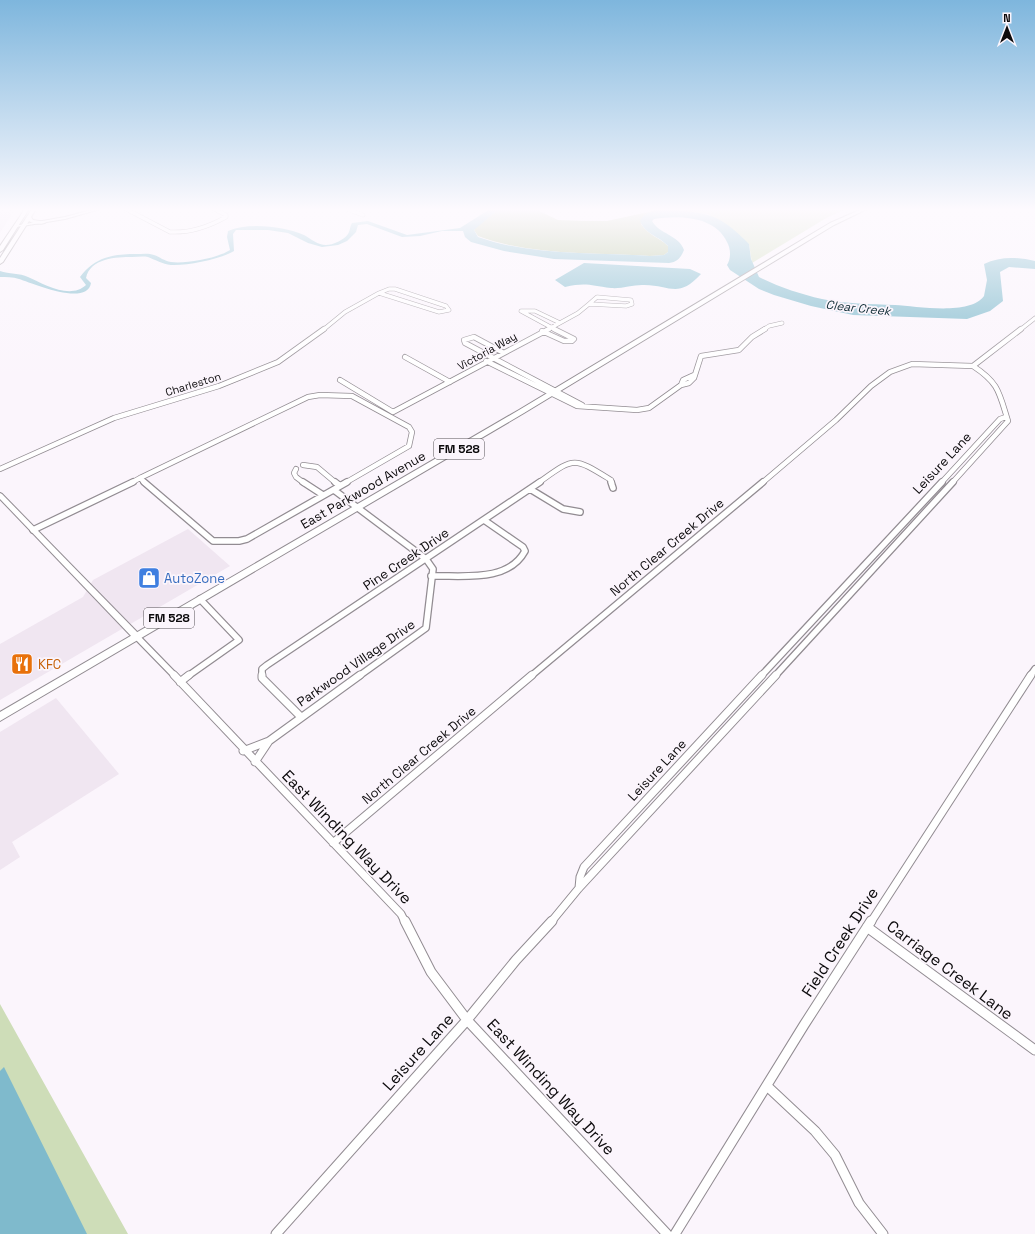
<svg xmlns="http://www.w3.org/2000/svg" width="1035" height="1234" viewBox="0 0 1035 1234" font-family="'Space Grotesk',sans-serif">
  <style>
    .built { fill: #f0e6f1 }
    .green { fill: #ceddb8 }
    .forest { fill: #aec092 }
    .water { fill: #7fbacc }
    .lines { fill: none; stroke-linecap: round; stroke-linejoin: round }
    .minor-far4-casing { stroke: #928c92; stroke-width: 4.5 }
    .minor-far3-casing { stroke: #928c92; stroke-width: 6 }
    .minor-far2-casing { stroke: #928c92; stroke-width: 8 }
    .minor-far1-casing { stroke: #928c92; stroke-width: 9 }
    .minor-casing { stroke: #928c92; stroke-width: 11 }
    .tertiary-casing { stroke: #928c92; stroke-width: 2 }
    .secondary-casing { stroke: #928c92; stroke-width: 2 }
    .primary-casing { stroke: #928c92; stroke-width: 2 }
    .minor-far4 { stroke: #fff; stroke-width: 3.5 }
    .minor-far3 { stroke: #fff; stroke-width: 4.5 }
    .minor-far2 { stroke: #fff; stroke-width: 5.5 }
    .minor-far1 { stroke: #fff; stroke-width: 7 }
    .minor { stroke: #fff; stroke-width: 9 }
    .tertiary { fill: #fff; fill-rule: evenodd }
    .secondary { fill: #fff; fill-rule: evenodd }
    .primary { fill: #fff; fill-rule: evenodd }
    .labels { text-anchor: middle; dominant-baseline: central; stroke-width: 3.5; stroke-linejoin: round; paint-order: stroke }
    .far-street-label { font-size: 11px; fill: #0c0a0c; stroke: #fbf5fc }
    .far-water-label { font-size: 12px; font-style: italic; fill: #102d36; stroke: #fbf5fc }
    .shield { fill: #fbf5fc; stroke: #545054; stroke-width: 1 }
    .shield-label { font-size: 12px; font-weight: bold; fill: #0c0a0c }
    .street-label { font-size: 13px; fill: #0c0a0c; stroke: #fbf5fc }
    .shop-label { font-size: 13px; fill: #366cbe; stroke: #fbf5fc; text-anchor: start }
    .food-label { font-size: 13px; fill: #c56008; stroke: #fbf5fc; text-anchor: start }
    .near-street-label { font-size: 16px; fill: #0c0a0c; stroke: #fbf5fc }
  </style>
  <rect width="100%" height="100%" fill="#fbf5fc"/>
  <path class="built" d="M0,209H15L0,233Z
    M188,529L230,566L0,700V644L83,597L93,580Z
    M56,698L119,774L12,842L20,857L0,870V732Z"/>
  <path class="green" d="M682,209H847L828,217L752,263L749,244L708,214L687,212Z
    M0,1004L128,1234H0Z"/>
  <path class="forest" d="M499,209H535L558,220L584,221H607L662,209H682L672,211L652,212L641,224C649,236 659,237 668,246V252L664,255L650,256C593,252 532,256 478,236L474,230L476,226Z"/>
  <path class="water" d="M490,209H499L474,230L478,237C532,256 593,252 650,256L664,255L668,252V246C659,236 646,235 640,221C643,216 645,214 651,212C666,208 704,211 718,219C730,225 740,235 749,244L751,259L759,277C779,287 800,294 822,299C847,304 870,304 895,305C916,306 970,316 984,296L987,280L984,264C1000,256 1018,257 1035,261V269L1009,267L1000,272L1003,301L990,311L967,319L853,315L811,306L774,295L759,289L730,270L727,265C731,259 731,249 727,242C715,216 679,215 654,219L652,221C659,234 679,235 684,250C681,257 678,262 669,263L554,259L504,251L471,242L465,237L463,231H442L420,236L402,237L367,224L358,225L356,232L347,241L338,245L322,247L308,243L288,233L268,230H236L233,234L234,251C221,259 187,266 171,265C162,264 156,260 148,257C143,256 137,257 132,257C117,257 90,258 86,278L91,283C87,307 32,283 19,279C13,277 6,277 0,277V271C9,274 20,273 28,277C44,284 70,300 86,285L80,277C95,257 113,254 136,254C142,254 149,253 154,255C160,257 164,261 171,262C186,264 218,258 230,250L227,237L228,231C249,222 283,226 304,235C311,239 318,245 326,245C333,245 344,240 348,234C350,231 350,226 352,223L368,221L407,235L460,228Z
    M584,263L690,269L701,274C677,300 670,284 642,285C632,285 621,289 611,288C591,286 587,282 565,287L555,280Z
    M4,1067L87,1234H0V1071Z"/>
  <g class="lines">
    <g class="minor-far4-casing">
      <path id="minor-far4" d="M126,209L170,232C189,233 210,226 226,217V215L214,209
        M347,209L363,215
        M389,289H395L446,306L449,310L439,312L379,293Z
        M597,297L631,300L632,304L626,306L589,304Z
        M323,330L345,312L379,293
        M547,330L578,313L589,304
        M556,330L521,311H535L558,322
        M763,330L769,326L782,323
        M1020,330L1035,318"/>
    </g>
    <g class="minor-far3-casing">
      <path id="minor-far3" d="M542,331L564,341H572L574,339L554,329
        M502,352L474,337L464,340L465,343L582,405
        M405,357L450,382
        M486,361L577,406L637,410L649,408L681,385L689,383L694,378L701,356L739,350L752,337L765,329
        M340,380L393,412L549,329
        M681,385L683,380L694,375
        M303,465L317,467L336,483
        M0,469L114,418L219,386L278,362L324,329
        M296,469L294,473L296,477L304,483
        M140,478L145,483
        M140,478L308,397L320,395L352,396L409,427L412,432L409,446L345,483
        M131,483L140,478
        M538,483C575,457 572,456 611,480L612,483
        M762,483L836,420L871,386L890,372L912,364L973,366L1021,329
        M941,483L1000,419L1006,417
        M952,483L1008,421C999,392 999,383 973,366"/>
    </g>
    <g class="minor-far2-casing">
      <path id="minor-far2" d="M144,482L213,541H239L247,539L347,482
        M303,482L323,495
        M335,482L340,486
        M611,482L613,488
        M530,489L563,509L580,512
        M334,490L426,559L433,569L426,628L359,676
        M33,530L133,482
        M431,576C462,575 508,583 525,551L523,547L484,520
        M137,637L175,676
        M188,676L239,640L200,599
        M262,676V669L267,665L540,482
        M531,676L763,482
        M761,676L942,482
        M775,676L953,482
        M1030,676L1035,669"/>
    </g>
    <g class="minor-far1-casing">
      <path id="minor-far1" d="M174,675L401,914L405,922
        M262,675V678L301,717
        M180,682L189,675
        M243,751L269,741L360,675
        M255,762L269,741
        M333,843L532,675
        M579,888L580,877L584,867L762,675
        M551,922L579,888L776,675
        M871,922L1031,675"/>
    </g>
    <g class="minor-casing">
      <path id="minor" d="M405,921L431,972L467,1020L667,1234
        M867,927L1035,1050
        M767,1086L815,1131L835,1155L859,1203L883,1234
        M276,1234L467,1020L516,960L552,921
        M675,1234L804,1025L871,921"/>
    </g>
    <g class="tertiary-casing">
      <path id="tertiary" d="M0,493L2,494L140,635L141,637L140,639H134L0,499Z"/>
    </g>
    <g class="secondary-casing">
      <path id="secondary" d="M95,209H100L65,219L16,227L14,226L65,217Z"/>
    </g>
    <g class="primary-casing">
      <path id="primary" d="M25,209H29L3,250L0,252V246Z
        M32,209H36L31,217L33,220L46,222C43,225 33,224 29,221L3,262L0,264V258Z
        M862,209H867L834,225L524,413L0,721V712L519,410L830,223Z"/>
    </g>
    <use href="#minor-far4" class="minor-far4"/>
    <use href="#minor-far3" class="minor-far3"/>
    <use href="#minor-far2" class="minor-far2"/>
    <use href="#minor-far1" class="minor-far1"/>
    <use href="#minor" class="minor"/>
    <use href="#tertiary" class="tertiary"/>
    <use href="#secondary" class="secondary"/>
    <use href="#primary" class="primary"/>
  </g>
  <linearGradient id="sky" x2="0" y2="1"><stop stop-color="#7eb6dd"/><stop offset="0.55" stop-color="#fdfafe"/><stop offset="1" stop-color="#fdfafe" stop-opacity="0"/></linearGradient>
  <rect width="1035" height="381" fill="url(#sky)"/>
  <defs>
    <g id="shop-square" transform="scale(1.15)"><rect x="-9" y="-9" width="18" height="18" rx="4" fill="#3f7fe0" stroke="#fbf5fc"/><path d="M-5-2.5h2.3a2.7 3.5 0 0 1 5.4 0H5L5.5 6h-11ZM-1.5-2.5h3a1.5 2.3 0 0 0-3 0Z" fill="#fff"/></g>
    <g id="restaurant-square" transform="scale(1.15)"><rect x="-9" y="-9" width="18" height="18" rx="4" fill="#e8710a" stroke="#fbf5fc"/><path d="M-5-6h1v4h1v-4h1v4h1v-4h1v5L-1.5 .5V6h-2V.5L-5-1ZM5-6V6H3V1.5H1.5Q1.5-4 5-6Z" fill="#fff"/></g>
  </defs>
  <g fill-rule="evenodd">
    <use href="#shop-square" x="149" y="578"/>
    <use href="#restaurant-square" x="22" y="664"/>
  </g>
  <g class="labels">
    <g class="far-street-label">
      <text transform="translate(487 351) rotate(-29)">Victoria Way</text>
      <text transform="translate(193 384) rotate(-17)">Charleston</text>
    </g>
    <g class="far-water-label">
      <text transform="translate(858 308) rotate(6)">Clear Creek</text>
    </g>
    <g class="shield">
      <rect x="434" y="439" width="50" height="20" rx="3"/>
      <rect x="144" y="608" width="50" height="20" rx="3"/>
    </g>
    <g class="shield-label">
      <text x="459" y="449">FM 528</text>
      <text x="169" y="618">FM 528</text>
    </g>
    <g class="street-label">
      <text transform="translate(942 463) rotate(-47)">Leisure Lane</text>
      <text transform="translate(363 490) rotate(-30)">East Parkwood Avenue</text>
      <text transform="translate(667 547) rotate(-40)">North Clear Creek Drive</text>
      <text transform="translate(406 559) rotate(-34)">Pine Creek Drive</text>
      <text transform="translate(356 663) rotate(-35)">Parkwood Village Drive</text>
      <text transform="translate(419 755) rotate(-40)">North Clear Creek Drive</text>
      <text transform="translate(657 770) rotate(-47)">Leisure Lane</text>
    </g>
    <g class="shop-label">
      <text x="164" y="578">AutoZone</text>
    </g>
    <g class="food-label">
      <text x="38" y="664">KFC</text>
    </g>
    <g class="near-street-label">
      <text transform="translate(347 837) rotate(46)">East Winding Way Drive</text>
      <text transform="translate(840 942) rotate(-57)">Field Creek Drive</text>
      <text transform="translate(950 970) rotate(37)">Carriage Creek Lane</text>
      <text transform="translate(418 1052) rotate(-48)">Leisure Lane</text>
      <text transform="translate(551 1087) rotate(47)">East Winding Way Drive</text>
    </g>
  </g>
  <g transform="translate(1007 28)" stroke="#fbf5fc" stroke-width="3" paint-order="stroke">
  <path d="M0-3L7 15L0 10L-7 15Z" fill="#0c0a0c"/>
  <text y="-6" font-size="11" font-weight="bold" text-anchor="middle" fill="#0c0a0c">N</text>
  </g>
</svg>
